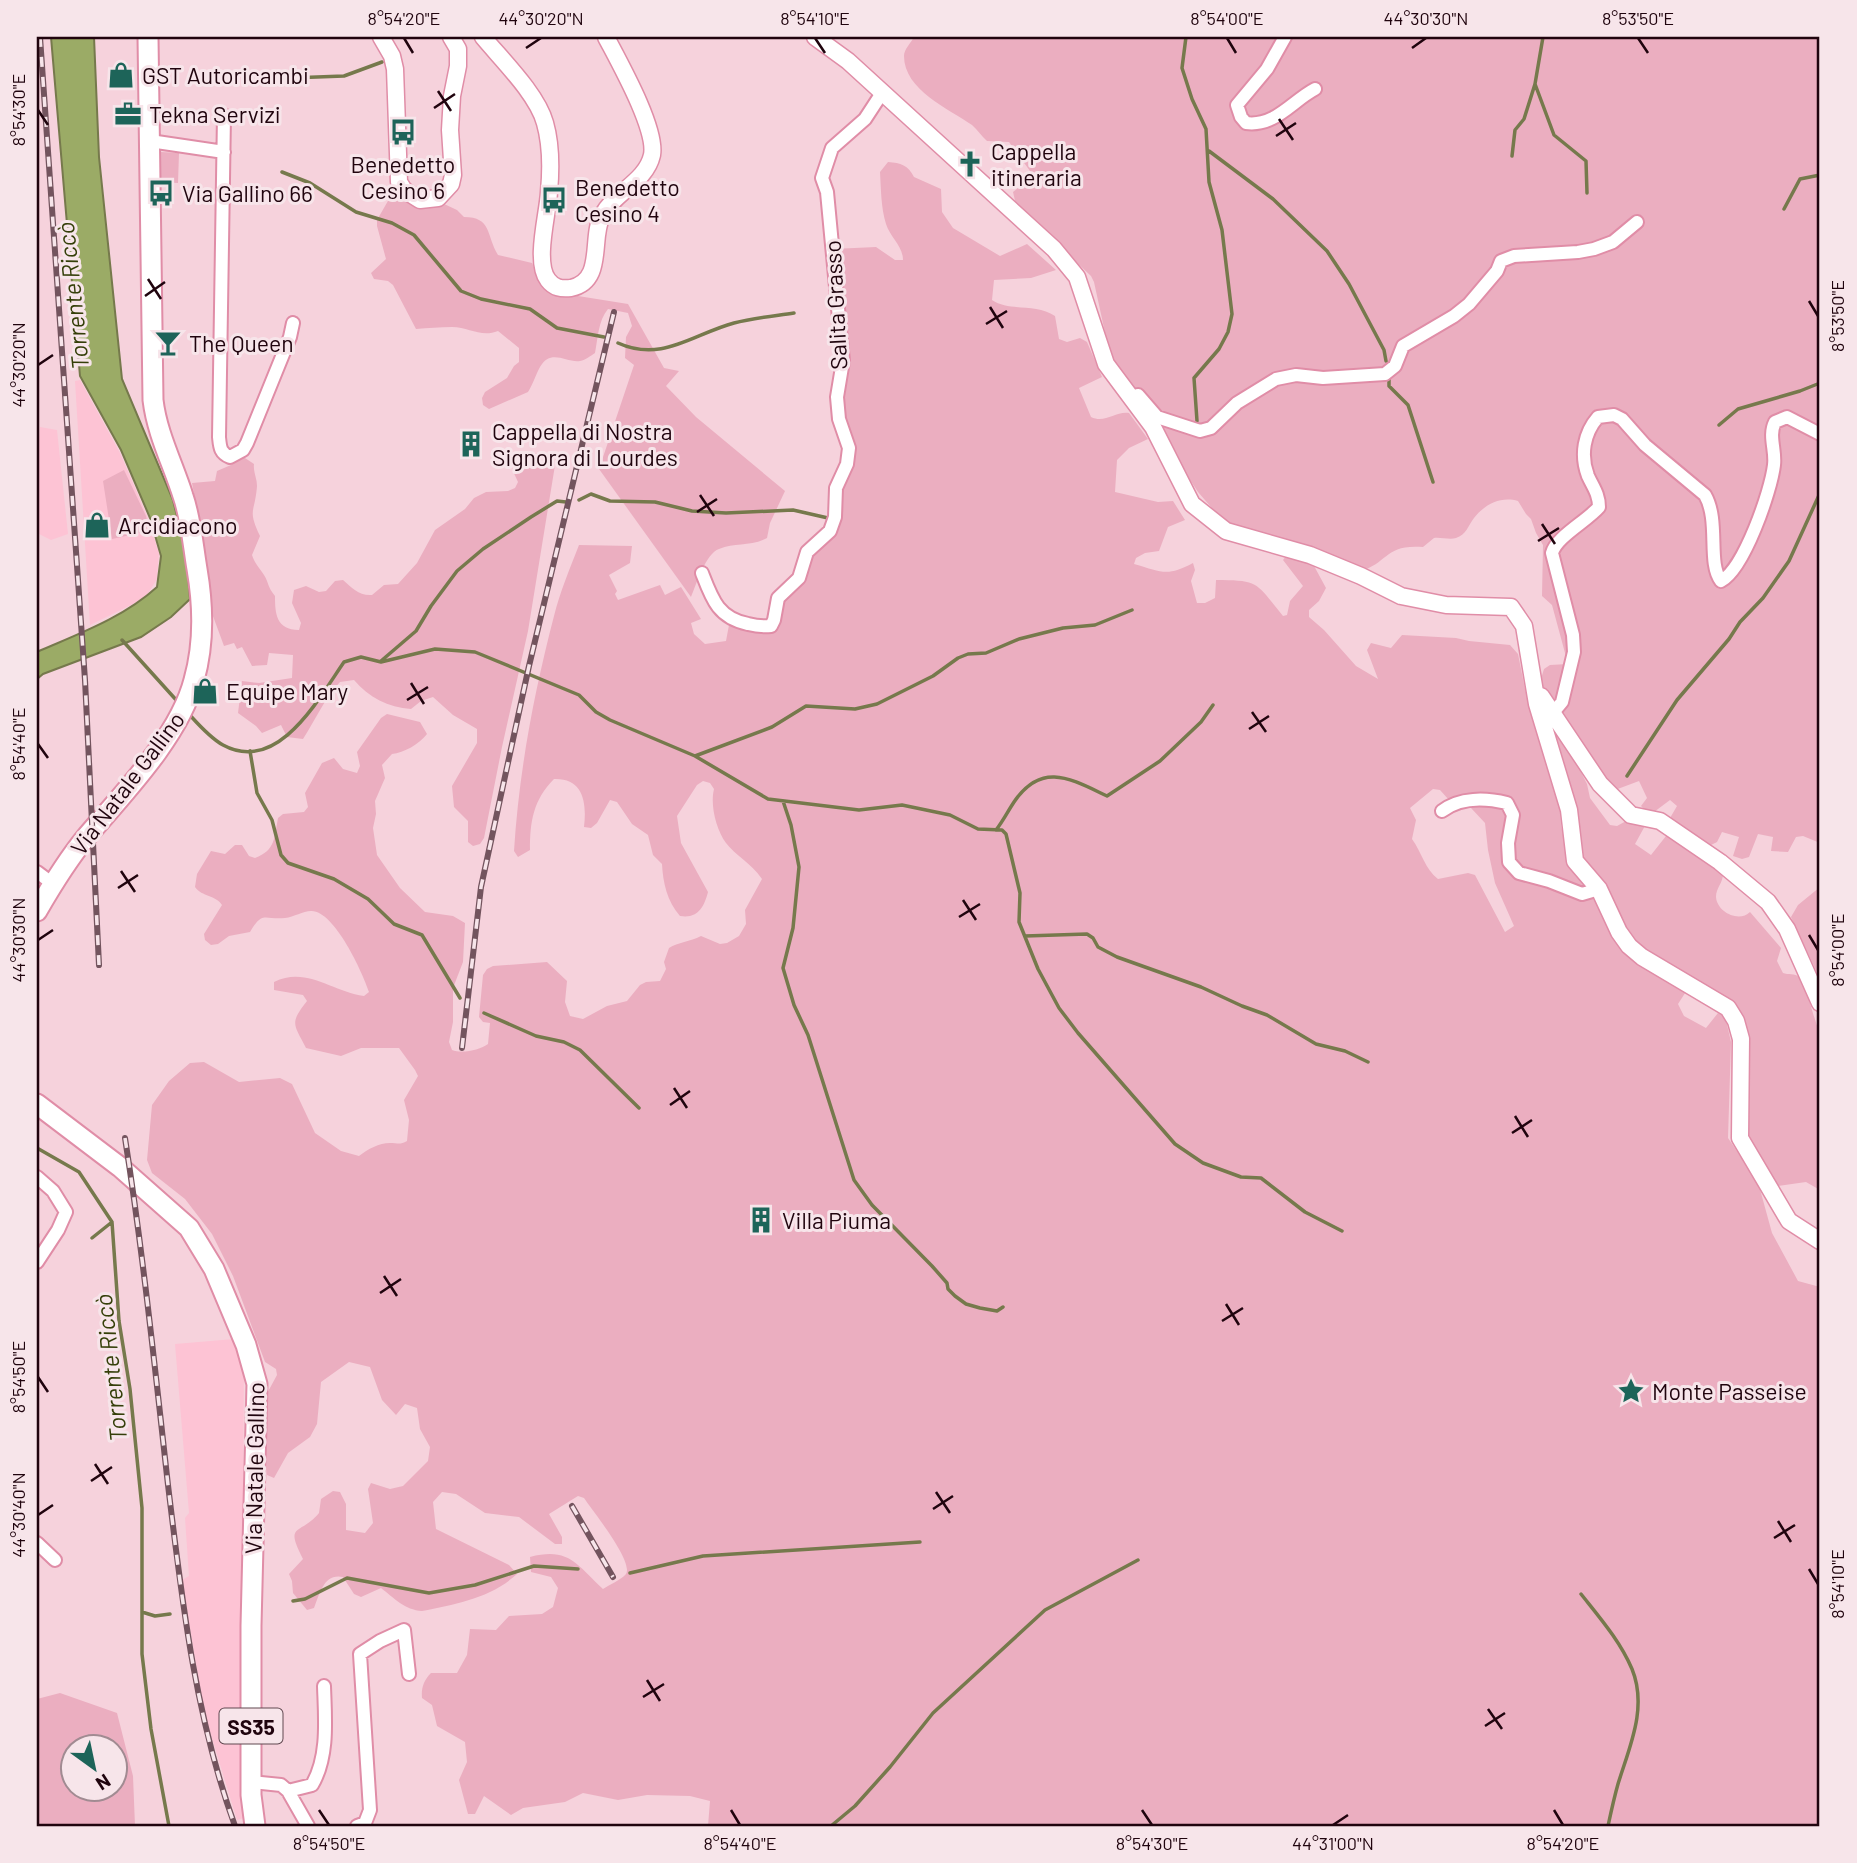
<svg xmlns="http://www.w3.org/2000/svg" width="1857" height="1863" viewBox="0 0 1857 1863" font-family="Barlow,sans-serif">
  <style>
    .built { fill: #fdc3d4 }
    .green { fill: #ebaec0; fill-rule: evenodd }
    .water { fill: #9bab66; stroke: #76794c; stroke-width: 2 }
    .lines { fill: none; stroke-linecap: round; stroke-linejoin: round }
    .stream { stroke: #76794c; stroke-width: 3.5 }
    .minor-casing { stroke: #e08da7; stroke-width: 16 }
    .tertiary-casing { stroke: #e08da7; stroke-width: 19 }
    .primary-casing { stroke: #e08da7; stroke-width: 23 }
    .minor { stroke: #fff; stroke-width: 12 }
    .tertiary { stroke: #fff; stroke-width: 16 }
    .primary { stroke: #fff; stroke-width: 19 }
    .rail-casing { stroke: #73545e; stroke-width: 6 }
    .rail { stroke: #f7e5ea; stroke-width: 3.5; stroke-dasharray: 10; stroke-linecap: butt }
    .ticks { fill: none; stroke: #20040e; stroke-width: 2.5 }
    .labels { text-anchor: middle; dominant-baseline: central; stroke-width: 6; stroke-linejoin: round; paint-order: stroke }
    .shield { fill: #f7e5ea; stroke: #604850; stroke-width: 2 }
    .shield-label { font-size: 21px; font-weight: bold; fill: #20040e }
    .poi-label { font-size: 23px; fill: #20040e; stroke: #f7e5ea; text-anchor: start }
    .street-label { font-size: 23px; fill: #20040e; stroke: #f7e5ea }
    .water-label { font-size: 24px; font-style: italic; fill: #353f09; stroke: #f7e5ea }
    .neatline { fill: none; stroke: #20040e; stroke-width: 2.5 }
    .ticks-label { font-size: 18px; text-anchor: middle; fill: #20040e }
  </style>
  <rect width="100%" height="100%" fill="#f6d2dc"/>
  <path class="built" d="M80,380L120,453L147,516L159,553L157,579L147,595L133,604L90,625L75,381Z
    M40,427L57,430L68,534L51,540L37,533V460Z
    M234,1339L244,1363L241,1800L244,1813V1818L237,1820L204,1712L182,1580L189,1576L185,1518L189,1513L175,1344Z"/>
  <path class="green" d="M914,37H1820V843L1803,836L1796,837L1788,852L1771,851L1773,837L1758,834L1749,857L1742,859L1733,856L1739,837L1722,832L1717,842L1711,845L1670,818L1677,806L1670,800L1654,812L1646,811L1641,806L1647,798L1639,781L1615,790L1609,786L1540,682L1544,669L1550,665L1568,664L1552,605L1542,596L1543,545L1536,533L1531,519L1526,514L1518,501C1501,496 1485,504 1474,518C1468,526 1466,535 1456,538C1450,540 1440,537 1434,538L1423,547C1384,544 1389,563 1360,571L1224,522L1198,492L1111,360L1094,282L1091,276L1016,205L1013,192L1024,183L1030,171L1009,142L987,141C981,136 978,130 972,125C949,109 904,90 904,56C904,49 911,43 914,37Z
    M161,152L179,153L178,183L159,182Z
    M888,162C901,163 908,165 914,177L941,189L942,212L953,228L1000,256L1027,244L1056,270L1031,278L994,280L992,300C1010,312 1036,303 1055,316L1059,339L1067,342L1080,338L1087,342L1102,377L1079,388L1091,417C1105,424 1115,411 1129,413L1148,439L1129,448L1117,460L1115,492L1158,502L1173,501L1185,520L1168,527L1159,551L1145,553L1136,558L1134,564C1162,572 1167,577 1193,563L1195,570L1191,581L1197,603H1205L1215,598L1216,580C1260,580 1256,583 1283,616L1287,615L1290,601L1303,586L1283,560L1287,555L1313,564L1326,588L1319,601L1309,610V617L1324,630L1356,666L1378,679L1367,650L1371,643L1391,648L1402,635L1456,638L1469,641L1510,645L1518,654L1525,689L1560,804L1561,825L1568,859L1588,884L1611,926L1687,990L1678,1004L1684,1016L1706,1028L1718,1013L1725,1016L1731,1042L1728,1138L1758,1182L1772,1233L1798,1281L1820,1287V1826H708L710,1801L690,1796L647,1795L618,1800L583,1793L565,1802L523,1808L511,1815L484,1796L475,1814H468L459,1780L467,1762L465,1742L437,1726L432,1705L422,1698C421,1688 424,1680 431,1673H457L467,1655L470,1629L496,1630L509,1616L542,1614L553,1607L558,1588L551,1577L531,1572L530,1557C569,1547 576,1564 603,1589C609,1585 621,1580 626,1574C634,1562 592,1510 584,1498L578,1496L549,1514L562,1537V1544H555L519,1517L485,1513L456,1494L442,1492L433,1502L436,1529L509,1565L517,1574C491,1598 456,1604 422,1611C405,1610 394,1598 381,1588L361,1597L354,1594L343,1577C324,1573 320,1593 314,1608L307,1610L293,1593L292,1581L289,1574L303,1559C284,1522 300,1536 319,1513L321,1499L333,1491L340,1492L346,1504V1530L365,1533L373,1523L368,1489L371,1483L390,1489L403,1486L428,1461L430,1447L420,1429L417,1408L405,1404L396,1415L382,1400L370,1367L349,1362L321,1382L317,1424L310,1437L288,1453L274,1478L267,1475L264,1399L277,1375L276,1369L265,1362L233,1276L212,1234L185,1199L152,1173L147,1160L152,1105L169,1081L190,1063L204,1062L239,1082L280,1078L292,1084L315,1133L341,1151L359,1156C368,1149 379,1143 390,1143C398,1143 400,1145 407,1141L409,1120L404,1100L418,1076L415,1070L399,1048H361L341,1056L306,1048C294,1024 289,1024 307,1001L303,995L274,990V982C307,966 332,992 364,996L369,992C363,973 334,910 311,911C303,911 294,917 285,918C264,920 263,910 250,932L229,936L218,944L211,945L205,940L204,934L222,905C216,895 202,897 195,887L197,874L211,851L225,854L235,845H242L249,856L255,858C276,850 274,838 278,818L283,814L304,812L308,807L305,793L322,763L334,758L343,769L357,773L360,766L357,752L381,718L387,714L420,722L427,734C419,744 404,753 392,754L382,765L385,778L375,801L376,814L373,828L377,855L400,888L425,912L453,916L465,923L463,962L453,988V1022L449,1042L452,1050C462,1054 480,1050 488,1044L490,1023L483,1022L479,1017L483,975L487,969L493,966L547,962L567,981L565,1002L570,1016L583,1019L607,1006L627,1001L640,985L646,982L660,981L666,969L664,962L669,948C678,942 690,942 701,936L720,944L727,943L739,936L746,924L745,910L762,879C751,863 735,855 726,843C716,829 710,805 714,789L710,783L703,781L697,785L677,816L681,843L708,892C704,907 698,919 680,916C667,901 663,883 662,864L653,855L648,835L632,824L617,802L610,800L597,823L591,828L584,827C587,802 583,778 554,779C533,800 530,822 530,850L518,857L514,851C519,771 534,693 554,616C560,592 570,568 579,545L632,546L630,563L609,575L617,591L615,594L618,600L660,585L665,595L681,587L701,619L691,623L694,634L705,644L726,641L729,625L770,630L779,603L808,557L829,537L839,492L851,463L841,410L844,381L850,354L833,249L876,247L895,260H903C903,246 890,237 886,224C881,208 881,189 880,172ZM1433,789L1440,790L1449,800L1472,797L1471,808L1485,823L1488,850L1495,883L1514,926L1505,932L1475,875L1468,873L1438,879C1425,869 1422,853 1412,839L1416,820L1410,808Z
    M396,187C412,205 418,214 442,203L457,210L464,217C492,217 486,235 498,255L532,263L543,286L553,294L564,297L578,296L628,304L664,368L679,371L666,386L696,417L785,491L770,523L767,538C750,547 735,542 719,549C706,553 696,585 691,597L599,469L634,365L625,358L626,337L632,326L628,313L608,309C598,321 598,338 595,353C590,356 586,360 580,361C566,363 551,348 540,367C536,374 533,384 528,392L489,409L483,405L482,398L485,392L507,378L514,366L519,362V348L498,331C481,338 469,327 452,327C440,327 428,328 416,329L393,285L388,281L374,279L371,273L386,259L377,226V220Z
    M536,453H557L528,631L502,747L484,838L480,844L473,846L468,842V821L454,807L452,786L477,743V729L453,715L433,697L421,701L411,709C388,707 369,698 354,680L340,682C324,699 316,719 303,739L287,737L281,725L262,733L256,726L238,713L242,681L259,683L292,678L293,655L269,653L267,665L252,666L242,647L237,649L234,643L224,646L210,608L209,575L192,483L215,481L217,471L231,465L242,456L254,464C253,472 257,478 257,486C255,513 247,509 260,536L252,555C255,564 259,567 264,575C269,583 267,586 275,596C275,613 276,630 299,630L301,623L292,603L294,590L306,586L319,592L326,591L335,581L343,580C352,588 359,596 372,595L384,585L398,584L417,563L435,530L465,509L474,498L486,492L508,491L515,488L518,482L512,469C517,459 526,455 536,453Z
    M124,470L146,516L149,531L112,539L103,481Z
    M1546,716L1578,766L1587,784L1590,798L1610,825L1617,826L1628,820L1646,824L1635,844L1651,855L1666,836H1672L1723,871C1724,883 1716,887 1716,897C1717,912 1739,923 1750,912L1781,948L1777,961L1783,973C1788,975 1795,973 1799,977C1806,983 1814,1021 1820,1033V1190L1806,1182L1778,1186L1773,1181L1747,1138V1033L1642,951L1628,935L1581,859Z
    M1820,887V979L1791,917L1798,905Z
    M60,1693L117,1713L133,1776L135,1826H37V1699ZM74,1748H116V1790H74Z"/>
  <path class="water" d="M51,37H94L99,157L122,379L173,500L186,552L190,599L171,617L141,637L43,674L37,679V652C78,634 123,618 157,587L161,556L150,518L121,450L80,376Z"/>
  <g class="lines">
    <path class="stream" d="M1186,37L1182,68L1192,99L1206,129L1209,182L1222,230L1232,314L1228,332L1219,349L1194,378L1197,421
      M290,78L344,76L382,62
      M1535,84L1554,135L1586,161L1587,193
      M1209,151L1273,199L1327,251L1349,284L1384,350L1386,361
      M1512,156L1515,130L1524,119L1535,84L1543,37
      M282,172L310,183L356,212L392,223L414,235L461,291L481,299L530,309L557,328L604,337
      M1784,209L1800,179L1820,175
      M618,343C662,363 693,334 734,323C753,318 774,316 794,313
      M1389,377V386L1408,405L1433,482
      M1719,425L1738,409L1800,391L1820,383
      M579,500L591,494L610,501L655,502L692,511L726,513L793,510L828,518
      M122,640L178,702
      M381,661L416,631L431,606L457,571L483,549L531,517L557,501L566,502
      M188,713C198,724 210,738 223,745C278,775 319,698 344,662L361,657L381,662L435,649L475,652L579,695L596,712L610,720L695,756L768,799L859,810L902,805L950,815L978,829L1002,830L1006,834L1020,893L1019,922L1038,969L1059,1008L1078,1033L1175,1144L1203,1163L1241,1177L1261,1178L1305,1212L1342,1231
      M250,751L257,793L272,820L281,855L288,863L334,879L368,899L394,924L422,935L460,998
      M695,756L772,727L806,706L855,709L877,704L933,676L958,658L968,654L986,653L1019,639L1063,628L1095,625L1132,610
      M1627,776L1677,700L1729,639L1740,622L1763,598L1789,561L1820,493
      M783,801L791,825L799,867L793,928L783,968L794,1005L808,1035L854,1180L872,1205L932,1266L947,1283L948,1289L955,1296L966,1304L980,1308L997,1311L1003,1307
      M996,830C1003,821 1008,811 1014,802C1042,761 1071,779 1107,796L1160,761L1201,722L1213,705
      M1025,936L1087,934L1093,938L1098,947L1117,957L1201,987L1242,1006L1267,1015L1316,1044L1345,1051L1368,1062
      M484,1013L536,1036L564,1042L580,1050L639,1108
      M37,1148L79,1172L112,1222L119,1321L130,1389L142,1508V1654L151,1729L169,1826
      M92,1238L112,1222
      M630,1573L703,1556L920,1542
      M1581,1594C1600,1618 1620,1641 1632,1669C1648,1708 1629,1748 1618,1784C1614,1798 1611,1812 1608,1826
      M293,1601L305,1599L347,1578L429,1593L475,1585L534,1566L578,1569
      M142,1612L155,1616L170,1614
      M831,1826L855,1806L890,1767L933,1713L1045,1610L1138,1560"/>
    <g class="minor-casing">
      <path id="minor" d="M1285,37L1267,69L1237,105L1241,117L1246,123C1275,127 1292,101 1315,89
        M224,115L219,437C220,447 220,453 230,457L243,450L247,443L290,337L293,323
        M150,141L224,152
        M1138,395L1157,417L1200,431L1211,428L1237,403L1276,379L1296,375L1323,378L1385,374L1395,366L1403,346L1454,316L1469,304L1497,271L1501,261L1514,256L1578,252L1594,249L1613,242L1637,222
        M702,573C712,599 718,618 748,624C756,626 762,627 771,626L774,620L778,598L799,578L807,552L830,531L835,517L836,488L847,464L849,448L839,419L837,397L843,361L827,192L822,178L832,148L865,119L882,93
        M1552,714L1562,702L1574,652L1573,635L1552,553C1556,537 1587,521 1599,507C1599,494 1593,487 1588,476C1580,455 1584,433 1598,417L1614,415L1622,419L1645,445L1705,495C1720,521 1707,563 1721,581C1744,569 1771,491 1774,465C1776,450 1768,436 1775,422L1787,417L1820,434
        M1442,811C1460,797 1486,798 1507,803L1513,815L1508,843L1509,862L1519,873L1549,881L1582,894L1599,889
        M37,872L53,884
        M37,1177L53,1191L66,1212L58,1230L37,1262
        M37,1543L55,1560
        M251,1782L281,1785L288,1791L308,1826
        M288,1791L312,1785C329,1756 325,1718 324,1686
        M357,1826L365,1823L370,1810L360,1654L380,1641L404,1630L409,1674"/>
    </g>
    <g class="tertiary-casing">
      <path id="tertiary" d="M381,37L392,56L395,69L399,182L404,190L420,200L438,198L451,184L453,175L450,130L452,96L458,66V49L451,37
        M483,37C502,60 537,94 545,123C551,144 551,170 549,192C548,214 534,262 548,280C554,288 561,289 571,288C605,281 590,238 602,216C614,192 646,182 652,155C657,129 619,62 606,37
        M815,37L848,61L1054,249L1077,277L1106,364L1153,427L1192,504L1226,531L1310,555L1361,576L1401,596L1446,605L1511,607L1524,626L1537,704L1569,810L1575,861L1599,889L1619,932L1629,946L1642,957L1728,1008L1736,1021L1741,1039L1740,1138L1789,1221L1820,1241
        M1541,696L1600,784L1631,815L1660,821L1720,862L1768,902L1787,929L1820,1003"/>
    </g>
    <g class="primary-casing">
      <path id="primary" d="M37,911C52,885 68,859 87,836C124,793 180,735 194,680C204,645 203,604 197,569C193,545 191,519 183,496C173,464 157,434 153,400L148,37
        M37,1104L120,1167L189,1228L214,1269L246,1345L257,1384L251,1626V1795L255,1826"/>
    </g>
    <use href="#minor" class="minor"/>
    <use href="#tertiary" class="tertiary"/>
    <use href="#primary" class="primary"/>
    <g class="rail-casing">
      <path id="rail" d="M40,37L85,680L99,965
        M462,1048L481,887L529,666L614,312
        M125,1138C143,1253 155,1369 168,1485C182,1601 195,1716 235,1826
        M572,1506L613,1577"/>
    </g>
    <use href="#rail" class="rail"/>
  </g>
  <path class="ticks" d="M404,38L413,53M815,38L825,53M1227,38L1236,53M1638,38L1648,53M526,48L541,38M1412,48L1426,38M438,91L451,111M434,108L455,94M38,110L48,125M1279,119L1293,140M1276,136L1296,123M148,279L161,299M145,296L165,282M1809,301L1818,316M990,307L1003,328M986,324L1007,311M38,365L53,355M700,495L714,516M697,512L717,499M1542,524L1555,544M1538,541L1559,528M411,683L424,704M407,700L428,687M1252,712L1266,732M1249,729L1269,716M38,744L48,758M121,871L135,892M118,888L138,875M963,900L976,920M959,917L980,904M1809,935L1818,950M38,940L53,930M674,1088L687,1108M670,1105L690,1091M1515,1116L1528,1137M1512,1133L1532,1120M384,1276L397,1296M380,1293L401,1279M1226,1304L1239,1325M1222,1321L1243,1308M38,1377L48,1392M95,1464L108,1484M91,1481L112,1467M936,1492L950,1513M933,1509L953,1496M38,1515L53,1505M1778,1521L1791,1542M1774,1538L1795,1525M1809,1569L1818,1584M647,1680L660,1701M643,1697L664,1684M1488,1709L1502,1729M1485,1726L1505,1713M319,1810L329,1825M731,1810L740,1825M1142,1810L1152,1825M1554,1810L1563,1825M1333,1825L1348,1815"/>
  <defs>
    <g id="shop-bare" transform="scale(2.1)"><path d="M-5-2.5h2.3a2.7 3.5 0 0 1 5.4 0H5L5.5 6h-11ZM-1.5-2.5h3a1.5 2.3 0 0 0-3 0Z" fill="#1d6459" stroke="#f7e5ea" stroke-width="2.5" paint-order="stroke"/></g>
    <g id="office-bare" transform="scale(2.1)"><path d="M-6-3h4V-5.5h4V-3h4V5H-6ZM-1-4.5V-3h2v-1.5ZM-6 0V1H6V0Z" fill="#1d6459" stroke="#f7e5ea" stroke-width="2.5" paint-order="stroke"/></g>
    <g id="bus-bare" transform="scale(2.1)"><path d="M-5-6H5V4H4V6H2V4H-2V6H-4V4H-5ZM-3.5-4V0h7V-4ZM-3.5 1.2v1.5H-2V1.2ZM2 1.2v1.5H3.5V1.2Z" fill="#1d6459" stroke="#f7e5ea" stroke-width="2.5" paint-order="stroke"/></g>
    <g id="church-bare" transform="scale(2.1)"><path d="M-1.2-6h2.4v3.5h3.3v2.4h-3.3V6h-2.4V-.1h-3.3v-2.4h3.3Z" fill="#1d6459" stroke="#f7e5ea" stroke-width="2.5" paint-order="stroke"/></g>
    <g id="bar-bare" transform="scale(2.1)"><path d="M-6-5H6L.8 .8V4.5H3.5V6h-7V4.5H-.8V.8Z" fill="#1d6459" stroke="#f7e5ea" stroke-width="2.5" paint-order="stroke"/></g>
    <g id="building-bare" transform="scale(2.1)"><path d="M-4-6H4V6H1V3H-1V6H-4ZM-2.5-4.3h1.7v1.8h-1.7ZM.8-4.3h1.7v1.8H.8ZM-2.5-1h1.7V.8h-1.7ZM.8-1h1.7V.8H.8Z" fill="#1d6459" stroke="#f7e5ea" stroke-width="2.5" paint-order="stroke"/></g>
    <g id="sight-bare" transform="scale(2.1)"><path d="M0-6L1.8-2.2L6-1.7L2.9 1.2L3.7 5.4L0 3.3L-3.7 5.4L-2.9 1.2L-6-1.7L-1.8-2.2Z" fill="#1d6459" stroke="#f7e5ea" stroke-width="2.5" paint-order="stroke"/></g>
  </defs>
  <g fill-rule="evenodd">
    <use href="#shop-bare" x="121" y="75"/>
    <use href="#office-bare" x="128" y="114"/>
    <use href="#bus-bare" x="403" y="132"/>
    <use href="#church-bare" x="970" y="164"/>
    <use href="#bus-bare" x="161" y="193"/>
    <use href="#bus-bare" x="554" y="200"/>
    <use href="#bar-bare" x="168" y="343"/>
    <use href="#building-bare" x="471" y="444"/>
    <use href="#shop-bare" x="97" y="525"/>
    <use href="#shop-bare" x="205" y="691"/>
    <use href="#building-bare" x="761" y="1220"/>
    <use href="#sight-bare" x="1631" y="1391"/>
  </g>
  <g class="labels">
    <rect class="shield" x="219.5" y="1708.5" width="63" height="35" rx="5"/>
    <g class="shield-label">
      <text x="251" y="1726">SS35</text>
    </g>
    <g class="poi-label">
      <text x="142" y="75">GST Autoricambi</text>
      <text x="149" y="114">Tekna Servizi</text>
      <text x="991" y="151">Cappella<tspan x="991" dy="26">itineraria</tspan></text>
      <text x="403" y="164" text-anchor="middle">Benedetto<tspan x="403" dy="26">Cesino 6</tspan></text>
      <text x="575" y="187">Benedetto<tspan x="575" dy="26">Cesino 4</tspan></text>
      <text x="182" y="193">Via Gallino 66</text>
      <text x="189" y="343">The Queen</text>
      <text x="492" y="431">Cappella di Nostra<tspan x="492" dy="26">Signora di Lourdes</tspan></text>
      <text x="118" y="525">Arcidiacono</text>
      <text x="226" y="691">Equipe Mary</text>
      <text x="782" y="1220">Villa Piuma</text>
      <text x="1652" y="1391">Monte Passeise</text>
    </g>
    <g class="street-label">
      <text transform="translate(835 305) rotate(-93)">Salita Grasso</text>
      <text transform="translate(127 783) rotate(-53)">Via Natale Gallino</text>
      <text transform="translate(254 1468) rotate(-89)">Via Natale Gallino</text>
    </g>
    <g class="water-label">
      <text transform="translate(72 296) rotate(-96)">Torrente Riccò</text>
      <text transform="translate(110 1368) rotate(-96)">Torrente Riccò</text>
    </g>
  </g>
  <rect width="1857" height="1863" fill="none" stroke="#f7e5ea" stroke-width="77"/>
  <g transform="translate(94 1768) rotate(147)"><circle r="33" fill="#f7e5ea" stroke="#a18b92" stroke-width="2"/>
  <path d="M0-5L12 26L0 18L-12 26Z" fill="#1d6459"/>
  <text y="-10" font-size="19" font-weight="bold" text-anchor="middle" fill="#20040e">N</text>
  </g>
  <rect x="38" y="38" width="1780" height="1787" class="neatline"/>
  <g class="ticks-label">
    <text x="404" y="25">8°54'20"E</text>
    <text x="541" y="25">44°30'20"N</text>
    <text x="815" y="25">8°54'10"E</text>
    <text x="1227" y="25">8°54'00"E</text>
    <text x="1426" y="25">44°30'30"N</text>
    <text x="1638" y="25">8°53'50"E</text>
    <text transform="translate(19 110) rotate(-90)" y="6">8°54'30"E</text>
    <text transform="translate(1838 316) rotate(-90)" y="6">8°53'50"E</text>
    <text transform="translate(19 365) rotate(-90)" y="6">44°30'20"N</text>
    <text transform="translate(19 744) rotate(-90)" y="6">8°54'40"E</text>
    <text transform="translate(19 940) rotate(-90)" y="6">44°30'30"N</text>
    <text transform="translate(1838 950) rotate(-90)" y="6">8°54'00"E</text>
    <text transform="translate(19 1377) rotate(-90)" y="6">8°54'50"E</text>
    <text transform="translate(19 1515) rotate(-90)" y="6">44°30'40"N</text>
    <text transform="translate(1838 1584) rotate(-90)" y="6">8°54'10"E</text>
    <text x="329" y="1850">8°54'50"E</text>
    <text x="740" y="1850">8°54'40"E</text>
    <text x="1152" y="1850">8°54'30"E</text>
    <text x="1333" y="1850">44°31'00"N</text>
    <text x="1563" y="1850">8°54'20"E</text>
  </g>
</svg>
